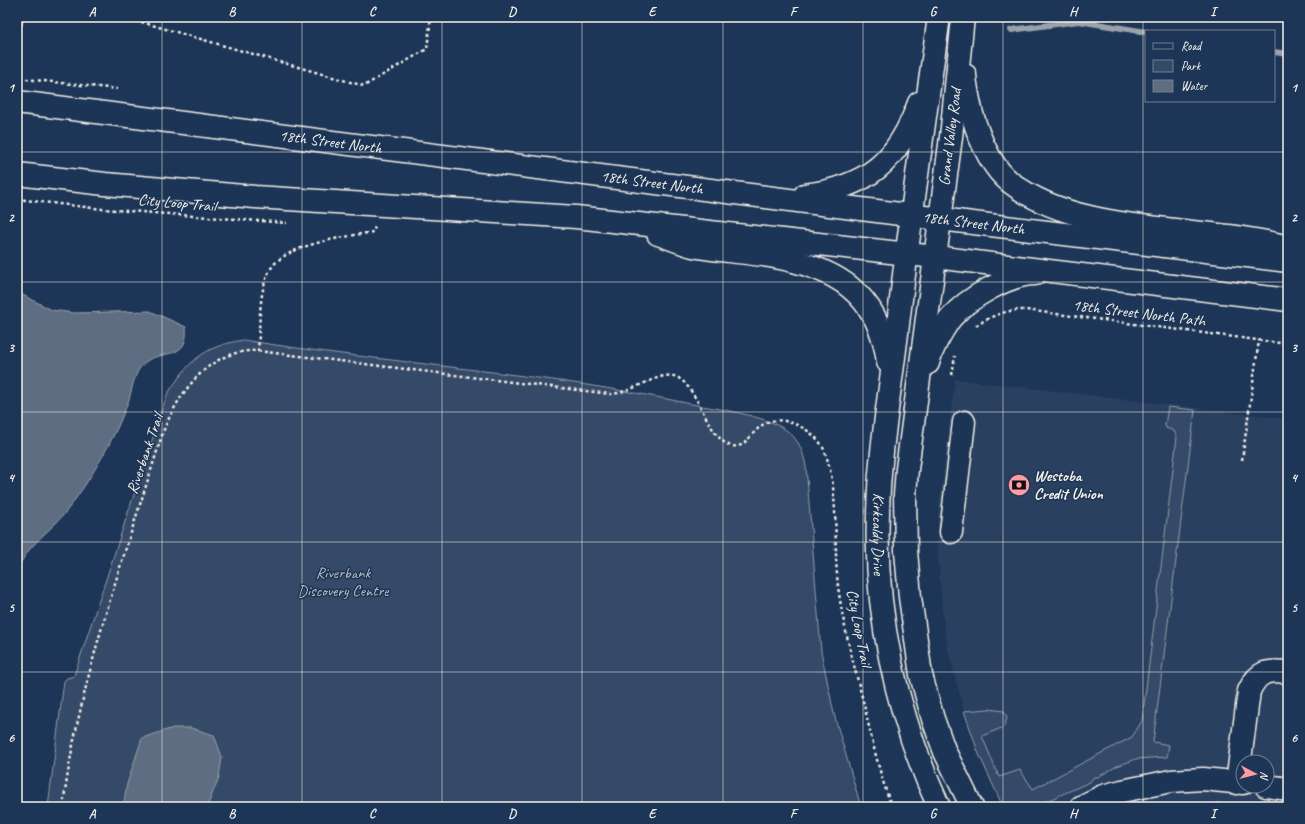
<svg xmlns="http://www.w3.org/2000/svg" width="1305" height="824" viewBox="0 0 1305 824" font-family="Caveat,sans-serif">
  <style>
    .built { fill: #2a4060; fill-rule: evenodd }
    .green { fill: #354a67; stroke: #949ea8 }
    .water { fill: #5e6d82; stroke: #9aa2ab }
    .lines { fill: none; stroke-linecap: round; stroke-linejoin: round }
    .stream { stroke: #9aa2ab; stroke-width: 6 }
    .minor-casing { stroke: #f4f1e8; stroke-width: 25 }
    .major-casing { stroke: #f4f1e8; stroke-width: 25 }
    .path { stroke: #f4f1e8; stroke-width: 2.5; stroke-dasharray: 3 3; stroke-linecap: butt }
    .minor { stroke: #1d3557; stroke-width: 22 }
    .major { stroke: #1d3557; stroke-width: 22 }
    .grid { fill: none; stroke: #f4f1e8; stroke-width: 1; stroke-opacity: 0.55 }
    .labels { text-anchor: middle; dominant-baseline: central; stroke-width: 3; stroke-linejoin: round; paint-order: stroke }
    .street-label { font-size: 16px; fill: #f4f1e8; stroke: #1d3557 }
    .poi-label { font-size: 16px; font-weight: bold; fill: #f4f1e8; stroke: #1d3557; text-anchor: start }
    .park-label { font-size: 16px; fill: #bbbfc1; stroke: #1d3557 }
    .neatline { fill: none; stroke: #f4f1e8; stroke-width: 1.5 }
    .grid-label { font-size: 13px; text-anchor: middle; font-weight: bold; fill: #f4f1e8 }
  </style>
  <rect width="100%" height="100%" fill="#1d3557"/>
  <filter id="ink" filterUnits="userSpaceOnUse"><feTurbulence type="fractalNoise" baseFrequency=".025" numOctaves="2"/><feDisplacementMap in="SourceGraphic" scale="8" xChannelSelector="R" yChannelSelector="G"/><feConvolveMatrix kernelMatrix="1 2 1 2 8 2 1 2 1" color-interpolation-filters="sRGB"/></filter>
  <g filter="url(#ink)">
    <path class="built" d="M955,379L1288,419V807H1003L978,752L964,711L948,650L943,618L938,557V516ZM1243,762H1267V786H1243Z"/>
    <path class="green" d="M243,340C392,364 543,372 691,404C718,409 764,415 786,430C799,439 803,452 806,466L821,651L834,714L861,807H48L64,681L67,678L74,676L167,395C189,361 202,347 243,340Z
      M1168,407L1195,410L1153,742L1169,745L1167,757L1136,759L1117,766L1098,777H1094L1090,782L1033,807H1003L978,752L964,711L988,709L1004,711L1007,718L1004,727L982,736L999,777L1020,770L1033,789L1132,737L1142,721L1177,437L1174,431L1166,428L1165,425Z"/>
    <path class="water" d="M17,17H25L17,41Z
      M17,292L52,310L74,313L150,311L186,327C190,365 154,346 140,368C133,377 132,392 128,402C117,432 102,459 85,485C76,498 68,511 57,522C40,539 27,548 17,570Z
      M173,728H191L214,735L222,757L219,777L207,807H123L127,784L142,738Z"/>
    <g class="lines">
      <path class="stream" d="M900,17H903
        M1011,30L1079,21L1146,32
        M1274,52L1288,54"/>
      <g class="minor-casing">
        <path id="minor" d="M951,532L964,422
          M1237,783L1249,691C1258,671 1267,670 1288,672
          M1266,786L1288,789
          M1081,807L1103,796L1122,791L1171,781L1203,779L1243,783"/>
      </g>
      <g class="major-casing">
        <g id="major">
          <path id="s1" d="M939,17C924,122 909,228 897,333C890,392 879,454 878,514C874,614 897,716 939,807"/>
          <path d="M963,17L951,137L907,469L905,495L906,551L910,597L921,675L933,719L945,752L972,807"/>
          <path d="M965,75C966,89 969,101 972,114C979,138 990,166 1010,182C1079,237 1204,224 1288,247"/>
          <path id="s2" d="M17,102L940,219L1288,261"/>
          <path d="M17,174L105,184L255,197L576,217L935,257L1288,300"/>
          <path d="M805,195C868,187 898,161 919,103"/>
          <path d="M658,234C670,238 681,243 693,246C718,251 744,252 769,256C834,267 879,292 888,362"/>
          <path d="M928,363C932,348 941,332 950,319C966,299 1009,274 1035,274"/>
        </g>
      </g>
      <path class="path" d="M124,17L364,86L427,49L431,17
        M26,79L117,89
        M17,199L102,209L287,223
        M976,326C990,316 1008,309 1026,310L1288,344
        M258,351L610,394C630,394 658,372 674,376C698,383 708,441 732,446C754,451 754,403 801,427C811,432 821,441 825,452C840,495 833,541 838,586C843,626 854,665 864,705C872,739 879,774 892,807
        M952,375L955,356
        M1242,460L1259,340
        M1242,806L1252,807
        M63,807C79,679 125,555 163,432C179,392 210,348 258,351C260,329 258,290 270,270C284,244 346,237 373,232L375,227
        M1193,807L1220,804"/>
      <use href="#minor" class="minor"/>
      <use href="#major" class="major"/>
    </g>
  </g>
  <path class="grid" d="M162,17V807M302,17V807M442,17V807M582,17V807M723,17V807M863,17V807M1003,17V807M1143,17V807M17,152H1288M17,282H1288M17,412H1288M17,542H1288M17,672H1288"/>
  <defs>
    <g id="bank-disc" transform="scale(1.15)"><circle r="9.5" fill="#ff9aa2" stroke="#1d3557"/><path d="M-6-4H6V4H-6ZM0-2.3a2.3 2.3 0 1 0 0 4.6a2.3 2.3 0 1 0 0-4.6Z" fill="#111"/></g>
  </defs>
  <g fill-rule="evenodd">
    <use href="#bank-disc" x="1019" y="485"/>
  </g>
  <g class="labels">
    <g class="street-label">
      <text transform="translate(950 137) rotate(-83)">Grand Valley Road</text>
      <text stroke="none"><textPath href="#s2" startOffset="316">18th Street North</textPath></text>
      <text stroke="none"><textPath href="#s2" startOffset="640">18th Street North</textPath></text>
      <text transform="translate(177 203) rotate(5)">City Loop Trail</text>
      <text stroke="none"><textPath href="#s2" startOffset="964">18th Street North</textPath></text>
      <text transform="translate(1139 313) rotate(7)">18th Street North Path</text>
      <text transform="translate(145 454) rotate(-71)">Riverbank Trail</text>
      <text stroke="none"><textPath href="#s1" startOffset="521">Kirkcaldy Drive</textPath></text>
      <text transform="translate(859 628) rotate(79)">City Loop Trail</text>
    </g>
    <g class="poi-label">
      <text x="1034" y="476">Westoba<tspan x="1034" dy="18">Credit Union</tspan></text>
    </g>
    <g class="park-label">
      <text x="343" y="573">Riverbank<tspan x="343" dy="18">Discovery Centre</tspan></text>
    </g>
  </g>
  <rect width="1305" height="824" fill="none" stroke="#1d3557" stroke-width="44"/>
  <rect x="1145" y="30" width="130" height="72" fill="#1d3557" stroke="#738091"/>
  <rect x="1153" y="43" width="20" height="6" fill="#1d3557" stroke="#738091"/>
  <text x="1181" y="50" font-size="12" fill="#f4f1e8">Road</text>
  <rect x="1153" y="60" width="20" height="12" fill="#354a67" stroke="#738091"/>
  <text x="1181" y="70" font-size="12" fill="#f4f1e8">Park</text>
  <rect x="1153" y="80" width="20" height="12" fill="#5e6d82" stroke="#738091"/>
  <text x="1181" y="90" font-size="12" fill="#f4f1e8">Water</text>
  <g transform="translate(1255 774) rotate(97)"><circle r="19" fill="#1d3557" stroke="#738091"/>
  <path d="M0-3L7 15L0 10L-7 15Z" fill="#ff9aa2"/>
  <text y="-6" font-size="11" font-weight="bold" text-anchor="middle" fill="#f4f1e8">N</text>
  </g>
  <rect x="22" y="22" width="1261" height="780" class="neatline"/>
  <g class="grid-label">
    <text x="92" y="16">A</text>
    <text x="232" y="16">B</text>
    <text x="372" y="16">C</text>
    <text x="512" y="16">D</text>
    <text x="652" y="16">E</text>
    <text x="793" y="16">F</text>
    <text x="933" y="16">G</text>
    <text x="1073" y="16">H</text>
    <text x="1213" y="16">I</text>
    <text x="11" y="92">1</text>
    <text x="1294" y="92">1</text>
    <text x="11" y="222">2</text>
    <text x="1294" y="222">2</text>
    <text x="11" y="352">3</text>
    <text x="1294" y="352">3</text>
    <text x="11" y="482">4</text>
    <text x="1294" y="482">4</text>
    <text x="11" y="612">5</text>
    <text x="1294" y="612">5</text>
    <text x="11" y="742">6</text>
    <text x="1294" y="742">6</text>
    <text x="92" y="818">A</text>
    <text x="232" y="818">B</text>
    <text x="372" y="818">C</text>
    <text x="512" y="818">D</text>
    <text x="652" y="818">E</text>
    <text x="793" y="818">F</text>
    <text x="933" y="818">G</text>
    <text x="1073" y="818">H</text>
    <text x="1213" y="818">I</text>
  </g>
</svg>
